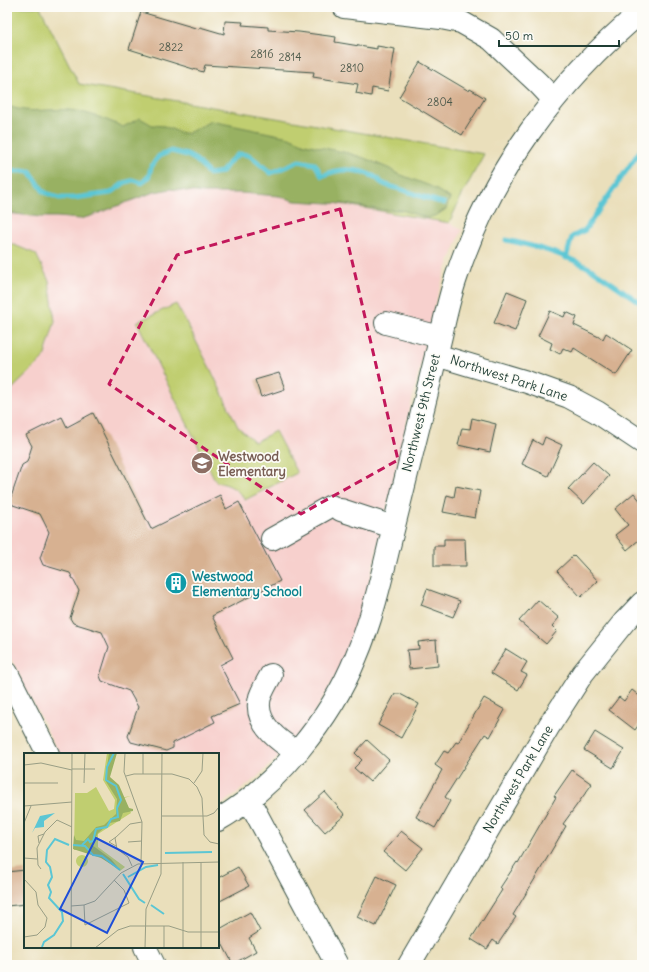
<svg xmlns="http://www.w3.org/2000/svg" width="649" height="972" viewBox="0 0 649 972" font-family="Delius,sans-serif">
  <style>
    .built { fill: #f7d0cd }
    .green { fill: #c0ce70; stroke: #708652 }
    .forest { fill: #98b162; stroke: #5c774b }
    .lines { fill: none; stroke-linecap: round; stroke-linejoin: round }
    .stream { stroke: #5bc6d4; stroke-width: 5 }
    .building { fill: #d7b191 }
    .minor-casing { stroke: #3d5548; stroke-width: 24 }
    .major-casing { stroke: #3d5548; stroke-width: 24 }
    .minor { stroke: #fff; stroke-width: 22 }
    .major { stroke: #fff; stroke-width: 22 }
    .marked { fill: none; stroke: #c2185b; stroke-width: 3; stroke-dasharray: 8 5; stroke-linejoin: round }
    .labels { text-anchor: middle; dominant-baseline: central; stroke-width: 3.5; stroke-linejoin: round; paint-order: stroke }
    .number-label { font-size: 11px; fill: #4d5a4b }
    .street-label { font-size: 13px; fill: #1f3d34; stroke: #fdfcf7 }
    .education-label { font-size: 13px; font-weight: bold; fill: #785e54; stroke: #fdfcf7; text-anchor: start }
    .culture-label { font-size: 13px; font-weight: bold; fill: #0d838f; stroke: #fdfcf7; text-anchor: start }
    .inset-river { fill: none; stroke: #5bc6d4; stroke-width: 2 }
    .inset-road { fill: none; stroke: #999e85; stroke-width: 1 }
    .view { fill: #1d4ed8; fill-opacity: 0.15; stroke: #1d4ed8; stroke-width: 2 }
    .inset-edge { fill: none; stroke: #1f3d34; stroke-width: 2 }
  </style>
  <rect width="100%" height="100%" fill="#fdfcf7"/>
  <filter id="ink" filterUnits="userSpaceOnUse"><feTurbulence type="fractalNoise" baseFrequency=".025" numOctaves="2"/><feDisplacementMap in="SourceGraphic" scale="8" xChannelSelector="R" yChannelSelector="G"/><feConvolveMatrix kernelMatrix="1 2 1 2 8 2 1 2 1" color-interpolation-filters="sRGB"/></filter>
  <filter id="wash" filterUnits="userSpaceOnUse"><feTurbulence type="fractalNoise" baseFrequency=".012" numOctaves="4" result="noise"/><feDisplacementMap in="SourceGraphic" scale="16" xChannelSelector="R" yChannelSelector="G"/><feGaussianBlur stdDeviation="0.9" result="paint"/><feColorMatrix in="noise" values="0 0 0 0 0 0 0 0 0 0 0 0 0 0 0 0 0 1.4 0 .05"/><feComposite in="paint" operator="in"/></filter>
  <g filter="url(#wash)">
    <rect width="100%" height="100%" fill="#eadfbb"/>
    <path class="built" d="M30,150L449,223L462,230L445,272L434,307L364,604L343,665L310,720L278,757L255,779L218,807V754H59L7,651V161Z"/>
    <path class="green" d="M7,7H40L79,84L484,154L461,197L449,223L30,150L7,161Z
      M7,242L36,254L49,281L55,321L44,358L7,394Z
      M176,304L185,320L211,370L238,427L255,442L275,431L297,473L245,500C236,488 231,485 216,482L137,322Z"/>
    <path class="forest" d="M7,105C26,115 49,108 69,110C87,112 106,119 123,127L140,118L152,125L164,126L181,133H188L211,121L289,137L305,144L348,153L364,158L390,169L396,173L430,186L450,198L446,209L437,215L427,218L402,210H384L346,204L295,201L279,196L241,193H203L171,189L154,192L91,216L80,219L57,217H40L7,213Z"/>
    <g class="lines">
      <path class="stream" d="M7,171H30L44,192L59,198H74L111,193L124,183L133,180L142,183L149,176L151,167L159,156L171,151L187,155L196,160L209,174L222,172L229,162L239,154L249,155L271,173L299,161L315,164L322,176C340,167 357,168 375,177C378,178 379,182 382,183C389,187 398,188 406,191C418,195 430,200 444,203
        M506,240C536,246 564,254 591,269C608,280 625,292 642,304
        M566,258L572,237L585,230L642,148"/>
    </g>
    <g id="blocks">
      <path class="building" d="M141,12L199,29L200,27L224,34L225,21L243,22L242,25L268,27V30L299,32L336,37L335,42L377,49V46L395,49L388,91L372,88L371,96L356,93L358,84L313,77L314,72L205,65L203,72L129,49Z
        M420,62L469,91L470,89L485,98L462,135L399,97Z
        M507,291L527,299L515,331L494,323Z
        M550,311L564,317L566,312L577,317L574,325L603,339L606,333L632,350L616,375L574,348L572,352L563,348L560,354L550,349L552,343L538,336Z
        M279,373L285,389L261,397L255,380Z
        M93,413L151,529L220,495L226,509L239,502L280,581L212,616L233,658L220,665L240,704L212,716L215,722L173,743V748L166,751L131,742L128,736L138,707L129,691L102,681L100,676L109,647L102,632L73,623L70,618L79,591L70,573L43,565L40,558L49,532L40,514L13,505L10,500L22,465L27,462L32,446L26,435L62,417L67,427Z
        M472,418L496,424L490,452L458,445L462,428L470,429Z
        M545,437L562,445L548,476L522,464L533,440L542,445Z
        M593,462L609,476L584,504L568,489Z
        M456,486L480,491L475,518L443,512L447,495L454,497Z
        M634,493L642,503V542L640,539L627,550L615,535L628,525L615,509Z
        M444,539H465L466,566H434V546H444Z
        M574,555L598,581L581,597L557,571Z
        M427,589L460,601L453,617L421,605Z
        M538,600L559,618L552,626L557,631L546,644L519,621Z
        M436,640L438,666L409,669L407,650L419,649L418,642Z
        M506,649L527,662L521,672L527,675L518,690L491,673Z
        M632,690L642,698V720L635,730L609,710L619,697L624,701Z
        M395,694H400L419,704L401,738L378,725Z
        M484,698L505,710L490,737L485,734L445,797L450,801L435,828L416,817L442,770L435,765L444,751L448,753L456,742L458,743Z
        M595,732L624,750L613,768L584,750Z
        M367,740L389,760L370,782L354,768L362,760L355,753Z
        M572,770L592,784L563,824L566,826L536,877L513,915L516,917L498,944L493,940L487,949L471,939L502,890L500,888L517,862L518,863L556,797L554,796Z
        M325,792L345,815L325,832L305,810Z
        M401,831L423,848L405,870L383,852Z
        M238,867L249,886L218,902V878Z
        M25,870V904L7,906V872Z
        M377,876L396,885L376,926L357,917Z
        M250,912L260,931L249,938L256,951L233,964L218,936V930Z"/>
    </g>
  </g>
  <g filter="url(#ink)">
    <use href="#blocks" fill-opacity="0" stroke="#3d5548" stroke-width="1"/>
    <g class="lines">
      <g class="minor-casing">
        <path id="minor" d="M344,7L441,18L461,22L491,39L538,83L554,100
          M386,323L440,337
          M436,355L527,382L569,397L597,412L642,442
          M341,510L393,527
          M272,539L331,506
          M271,675C267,682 263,689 260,697C253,723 278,741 297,752
          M249,800L337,965
          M218,820C276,787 331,719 356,657C374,615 383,570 394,526C408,469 422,413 436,356C443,330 447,304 456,278C490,173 557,82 642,11
          M409,965L549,726L583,673L624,622L642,603"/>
      </g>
      <g class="major-casing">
        <path id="major" d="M7,673L48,754
          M145,947L154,965"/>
      </g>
      <use href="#minor" class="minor"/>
      <use href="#major" class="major"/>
    </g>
  </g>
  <path class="marked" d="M340,209L398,460L301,514L109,384L177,255Z"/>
  <defs>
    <g id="school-disc" transform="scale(1.15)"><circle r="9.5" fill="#8d6e63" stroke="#fdfcf7"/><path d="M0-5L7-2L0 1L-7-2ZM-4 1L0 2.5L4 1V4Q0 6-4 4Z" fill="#fff"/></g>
    <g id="building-disc" transform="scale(1.15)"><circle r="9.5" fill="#0f9aa8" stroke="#fdfcf7"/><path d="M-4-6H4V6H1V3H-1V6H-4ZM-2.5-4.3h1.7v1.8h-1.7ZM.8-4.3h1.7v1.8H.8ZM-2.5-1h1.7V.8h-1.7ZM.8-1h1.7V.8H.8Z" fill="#fff"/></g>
  </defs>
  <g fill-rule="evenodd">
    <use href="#school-disc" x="202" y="463"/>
    <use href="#building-disc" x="176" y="583"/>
  </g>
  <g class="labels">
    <g class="number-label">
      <text x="171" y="47">2822</text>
      <text x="262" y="54">2816</text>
      <text x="290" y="57">2814</text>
      <text x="352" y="68">2810</text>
      <text x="440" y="102">2804</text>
    </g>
    <g class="street-label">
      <text transform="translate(509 378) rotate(18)">Northwest Park Lane</text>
      <text transform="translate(421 413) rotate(-76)">Northwest 9th Street</text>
      <text transform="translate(518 779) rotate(-59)">Northwest Park Lane</text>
    </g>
    <g class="education-label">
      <text x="218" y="456">Westwood<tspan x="218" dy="15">Elementary</tspan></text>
    </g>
    <g class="culture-label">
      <text x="192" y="576">Westwood<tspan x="192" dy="15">Elementary School</tspan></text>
    </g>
  </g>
  <g transform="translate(24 753)">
    <rect width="195" height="195" fill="#eadfbb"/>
    <path d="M83,0H87L82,27L91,34L95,45L107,43L100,45L107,60L74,81V94L101,114L96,118L68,97H50L51,40H63L72,34L85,58L90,56L91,47L79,27ZM52 108a6 6 0 1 1 12 0a6 6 0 1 1-12 0Z" fill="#c0ce70"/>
    <path d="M85,0H93L86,24L95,32L105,55L109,56V58L99,60L96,68L86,70L74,80L68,92L87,106L96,117L77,105L49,96L50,82L52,87L60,88L72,74L80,72L92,61L93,46L81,27Z" fill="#98b162"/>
    <path d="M31,60L20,68V74L11,75L8,80L16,63Z" fill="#5bc6d4"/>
    <path class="inset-river" d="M49,92L61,93L69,102L78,103L96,117M58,92L64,86L66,89L69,88L72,76L83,74L87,66L94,64L93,55L97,47L92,33L82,27L83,14L90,0M141,100L188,99M99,121L115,146L121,150M104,124L122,114L134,112M127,152L140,161M18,194L20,189L30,182L39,168L38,159L25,145L27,139L24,132L28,124L26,114L22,109L23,97L31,86L45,92"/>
    <path class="inset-road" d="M101,0L100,19L118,69L117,110M0,12L17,10L48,17M48,16H71M119,21V0M0,22V47M102,23L110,21H148L165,26L173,34L178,45L180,82L186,89L195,91M0,30H34M60,30L61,0M170,30L178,18L179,0M0,53L48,49M138,63H183L190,60L195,54M0,70L7,53M92,84L85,89L92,93M104,89L118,88M15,90L14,83L20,81M0,105L13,106M108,113L104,104L93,96L91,85L106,71L118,69M17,116L14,112L13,95L21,79L33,67L48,74M0,126L12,139L14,152L23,165L21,174L13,182L0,184M60,152L61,172L105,150L100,137L90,127M47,153L60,152L71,148L97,120L114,111L195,109M47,195L48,0M71,195L94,177L106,173H145L164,179H195M121,195L122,156L137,121L138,0M140,195V173M159,195V109M177,195V109"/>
    <path class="view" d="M72,85L119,109L83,180L36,156Z"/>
    <rect width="195" height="195" class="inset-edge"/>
  </g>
  <rect width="649" height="972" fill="none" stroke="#fdfcf7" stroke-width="24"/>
  <path d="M499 40v6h120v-6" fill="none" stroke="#1f3d34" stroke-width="2"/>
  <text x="505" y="40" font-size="12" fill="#1f3d34" stroke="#fdfcf7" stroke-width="3" paint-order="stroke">50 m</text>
</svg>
